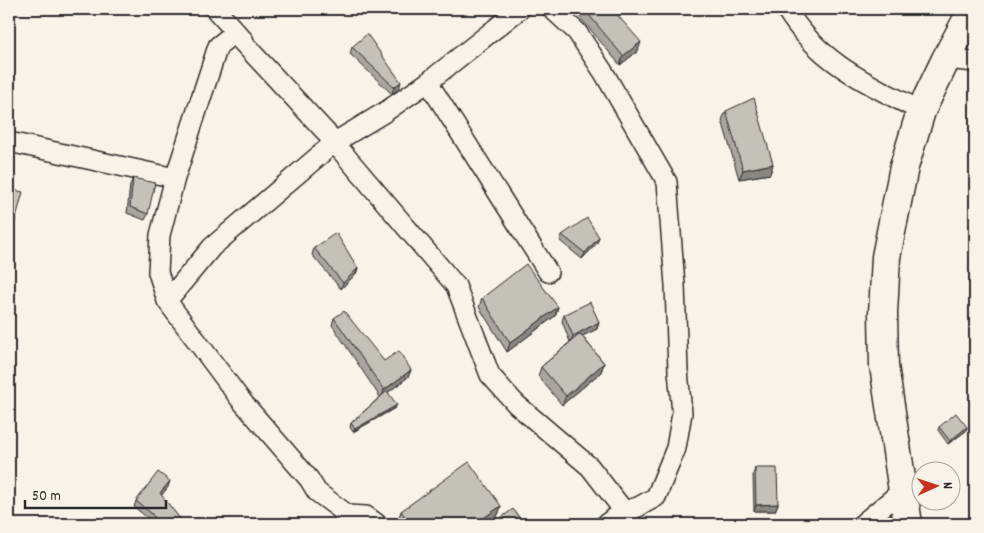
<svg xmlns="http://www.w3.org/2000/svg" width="984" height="533" viewBox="0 0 984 533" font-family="Dekko,sans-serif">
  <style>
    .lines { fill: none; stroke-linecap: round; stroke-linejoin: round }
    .minor-casing { stroke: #2b2b2b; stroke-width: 22 }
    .secondary-casing { stroke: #2b2b2b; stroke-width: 31 }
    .minor { stroke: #f7f3e8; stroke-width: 19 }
    .secondary { stroke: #f7f3e8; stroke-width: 28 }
    .wall { fill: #a9a69f; stroke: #2b2b2b }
    .shaded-wall { fill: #898782; stroke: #2b2b2b }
    .building { fill: #c4c1b9; stroke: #2b2b2b }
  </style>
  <rect width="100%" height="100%" fill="#f7f3e8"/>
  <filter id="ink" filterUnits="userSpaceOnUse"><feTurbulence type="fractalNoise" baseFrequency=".02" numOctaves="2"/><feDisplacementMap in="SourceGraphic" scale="10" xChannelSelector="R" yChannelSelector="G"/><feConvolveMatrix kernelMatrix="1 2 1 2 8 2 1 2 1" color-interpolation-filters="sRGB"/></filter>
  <g filter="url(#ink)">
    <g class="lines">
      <g class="minor-casing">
        <path id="minor" d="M215,9L244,41
          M552,9L577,32L604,73L667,182L675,285L678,371L682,413L676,448L656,497L638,507L624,511L606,524
          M786,9C818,62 868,84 921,111
          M946,59L975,62
          M428,82L548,272
          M327,134L456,286L490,375L516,404L590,467L624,511L631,524
          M9,142L175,178
          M335,142L234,33L218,46L175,178L160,235L158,272L167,301L240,399L309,479L317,492L348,515L366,516L377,524
          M167,301L212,247L335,142L385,112L428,82L520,9
          M862,524L903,490"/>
      </g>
      <g class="secondary-casing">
        <path id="secondary" d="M908,524L884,366L883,313L886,257L904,167L921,111L946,59L973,9"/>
      </g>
      <use href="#minor" class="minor"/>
      <use href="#secondary" class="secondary"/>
    </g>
    <path class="wall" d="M573,9H612L638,51L620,65Z
      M352,47L399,89L392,94L350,54Z
      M726,111L773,164L770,174L739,179L722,120Z
      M133,178L148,214L145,220L127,213L130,185Z
      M562,235L599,237L597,243L582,259L560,241Z
      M314,248L358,268L356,274L341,289L312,255Z
      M482,298L558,307L555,316L507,352L479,307Z
      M564,315L599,322L597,329L582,336L604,363L601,372L562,405L538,376L541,367L570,342L562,321Z
      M334,318L384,361L411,370L408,377L388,392L395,408L353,432L350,427L351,423L380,397L332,325Z
      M939,427H967L966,431L948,444L938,430Z
      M755,468L778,504L775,511H754L753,475Z
      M168,487L161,495L184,524H153L149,519L134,507L136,501Z
      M501,506L498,515L485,524H400L398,520L401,511Z"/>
    <path class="shaded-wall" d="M641,42L638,51L620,65L623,56Z
      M401,82L399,89L392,94L394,87Z
      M773,164L770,174L739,179L743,170Z
      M9,225H14L11,232L9,231Z
      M599,237L597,243L582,259L585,253Z
      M358,268L356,274L341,289L343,283Z
      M558,307L555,316L507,352L510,343Z
      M599,322L597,329L570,342L573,336Z
      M604,363L601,372L562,405L566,396Z
      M411,370L408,377L381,398L384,390Z
      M397,405L395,408L353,432L355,429Z
      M967,427L966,431L948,444L950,441Z
      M170,481L168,487L158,500L160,493Z
      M778,504L775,511H754L756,505Z
      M501,506L498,515L485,524H475Z"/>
    <path class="building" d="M584,9H612L641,42L623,56Z
      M367,34L401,82L394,87L352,47Z
      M754,98L773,164L743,170L726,111Z
      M133,178L155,183L148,214L130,207Z
      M9,189L23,192L14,225H9Z
      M587,218L599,237L585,253L562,235Z
      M336,233L358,268L343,283L314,248Z
      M526,264L558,307L510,343L482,298Z
      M590,302L599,322L573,336L564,315Z
      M344,311L384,361L399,351L411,370L384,390L334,318Z
      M580,334L604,363L566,396L541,367Z
      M387,391L397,405L355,429L351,423Z
      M956,413L967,427L950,441L939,427Z
      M469,462L501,506L475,524H410L401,511Z
      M755,468H777L778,504L756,505Z
      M158,472L170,481L160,493L184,524H160L151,513L136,501Z
      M513,509L524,524H497L495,522Z
      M352,523L363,524H364H351Z"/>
  </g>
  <rect width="984" height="533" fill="none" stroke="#f7f3e8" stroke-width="30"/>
  <rect x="15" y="15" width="954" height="503" fill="none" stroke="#2b2b2b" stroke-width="2" filter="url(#ink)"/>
  <g transform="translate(936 486) rotate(87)"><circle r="24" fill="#f7f3e8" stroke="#a5a39c"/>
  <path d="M0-4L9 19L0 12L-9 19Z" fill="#c8321e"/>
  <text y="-8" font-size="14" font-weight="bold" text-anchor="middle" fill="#2b2b2b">N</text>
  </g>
  <path d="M25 500v8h141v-8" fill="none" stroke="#2b2b2b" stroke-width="2.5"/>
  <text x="32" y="500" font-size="15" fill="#2b2b2b" stroke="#f7f3e8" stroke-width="4" paint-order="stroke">50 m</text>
</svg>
